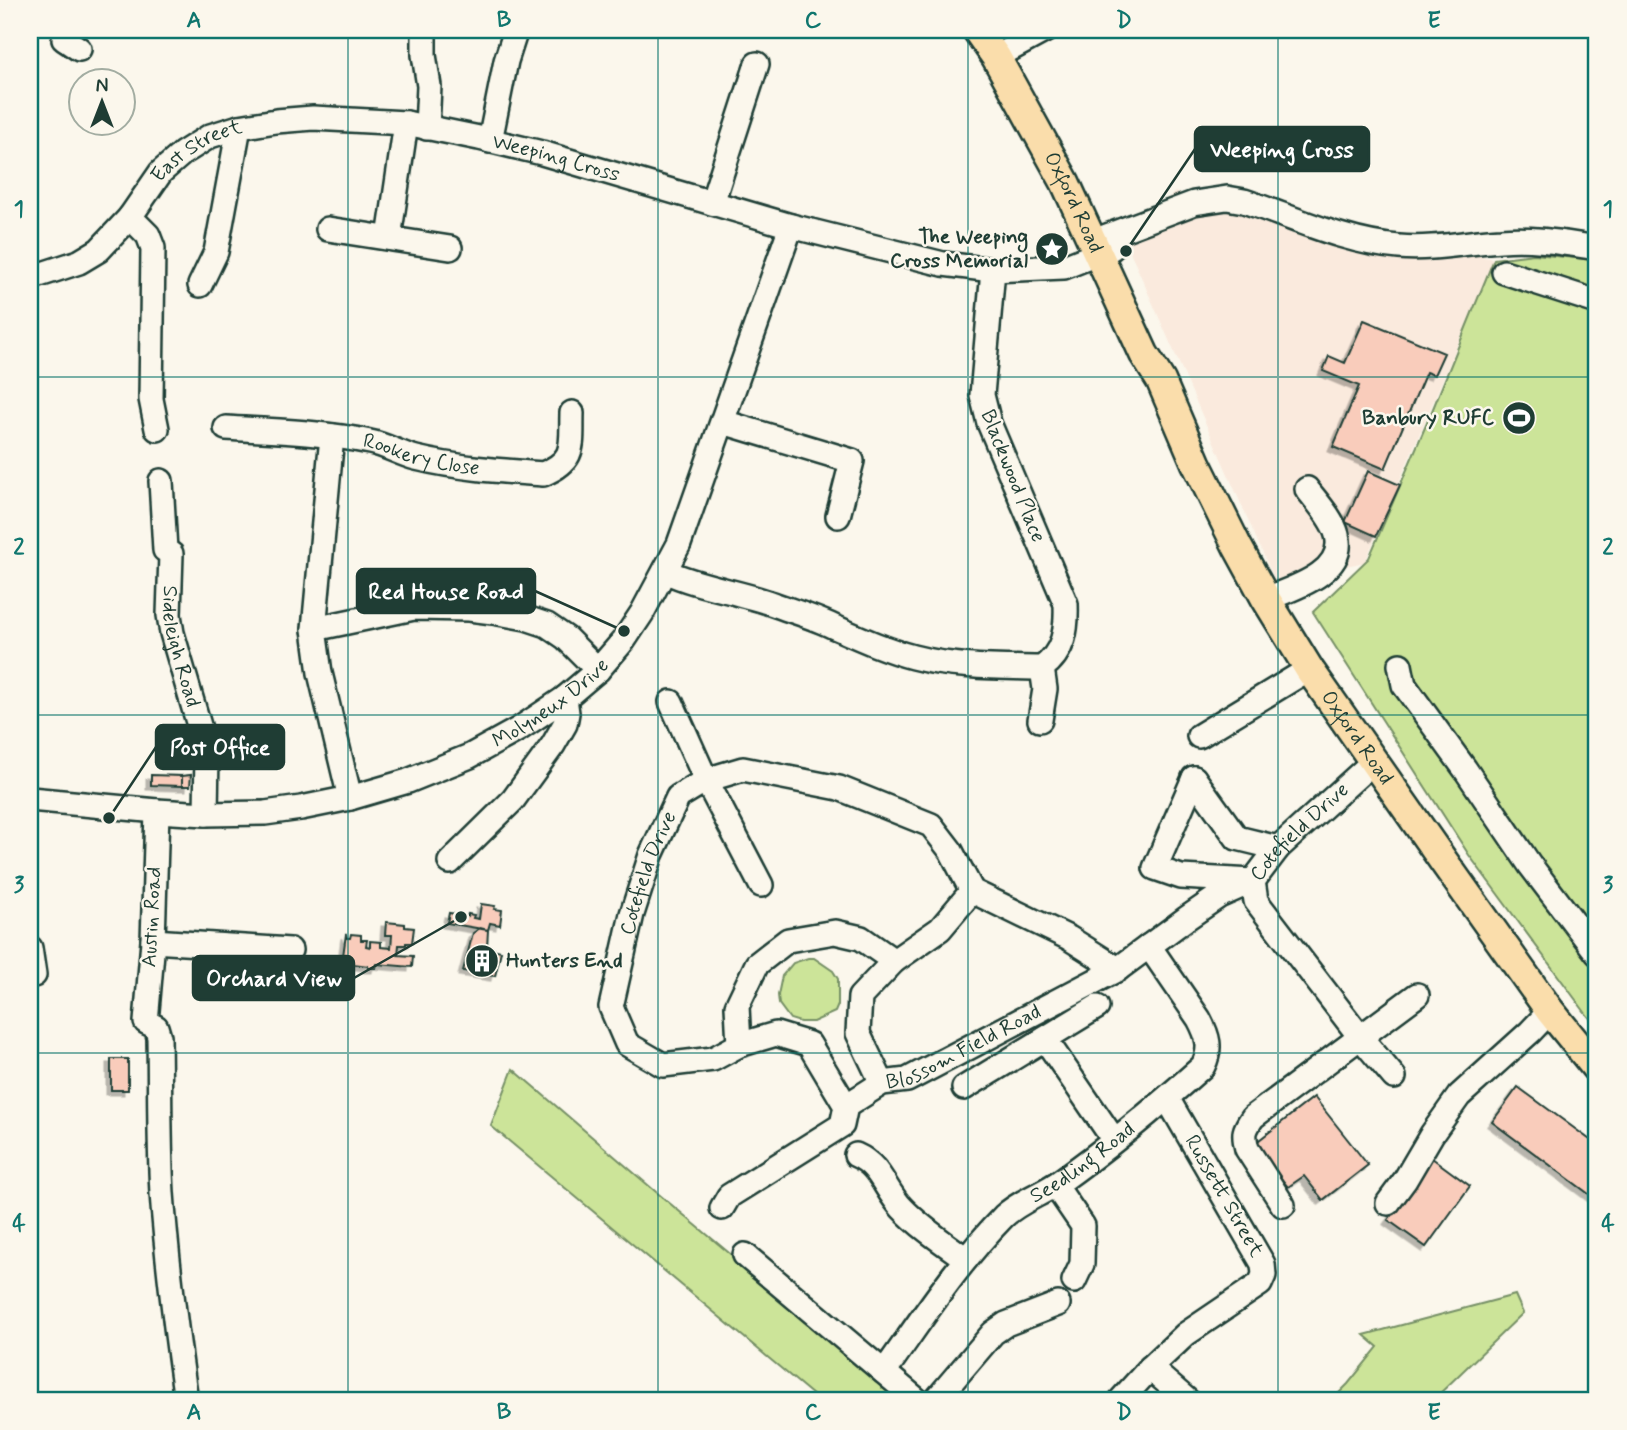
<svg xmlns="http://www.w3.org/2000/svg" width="1627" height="1430" viewBox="0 0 1627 1430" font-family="Mynerve,sans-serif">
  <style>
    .built { fill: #faeadd }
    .green { fill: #cce499; stroke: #769066; stroke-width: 2 }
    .building { fill: #f9ccbb; stroke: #1f3d34; stroke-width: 2; filter: url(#shadow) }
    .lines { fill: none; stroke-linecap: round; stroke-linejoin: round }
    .minor-casing { stroke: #1f3d34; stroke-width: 28 }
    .major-casing { stroke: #1f3d34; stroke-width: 33 }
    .minor { stroke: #fbf7ec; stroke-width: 23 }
    .major { stroke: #faddab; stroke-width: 28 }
    .grid { fill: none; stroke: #0f766e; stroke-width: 2; stroke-opacity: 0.55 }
    .labels { text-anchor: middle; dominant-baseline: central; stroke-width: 5; stroke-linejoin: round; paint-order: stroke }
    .street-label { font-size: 21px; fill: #1f3d34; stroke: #fbf7ec }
    .poi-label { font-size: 21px; font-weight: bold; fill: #1f3d34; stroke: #fbf7ec; text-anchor: end }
    .leader { fill: none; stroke: #1f3d34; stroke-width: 2.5 }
    .callout-dot { fill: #1f3d34; stroke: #fbf7ec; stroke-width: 2.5 }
    .callout { fill: #1f3d34; stroke: #1f3d34; stroke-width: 2.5 }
    .callout-label { font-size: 23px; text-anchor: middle; font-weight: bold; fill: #fff }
    .neatline { fill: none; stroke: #0f766e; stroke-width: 2.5 }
    .grid-label { font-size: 23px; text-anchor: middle; font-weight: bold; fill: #0f766e }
  </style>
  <defs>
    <filter id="shadow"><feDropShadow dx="-4.5" dy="4.5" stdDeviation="0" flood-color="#0004"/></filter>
  </defs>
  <rect width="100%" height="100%" fill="#fbf7ec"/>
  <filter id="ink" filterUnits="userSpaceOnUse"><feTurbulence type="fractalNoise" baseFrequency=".0143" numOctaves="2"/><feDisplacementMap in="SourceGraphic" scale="14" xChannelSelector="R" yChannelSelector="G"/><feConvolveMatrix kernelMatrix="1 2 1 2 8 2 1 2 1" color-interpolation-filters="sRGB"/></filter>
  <g filter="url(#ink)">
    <path class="built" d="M1175,192L1494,259L1365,562L1275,581L1124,238Z"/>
    <path class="green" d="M1534,254L1597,260V1027L1587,1015L1469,855L1313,612L1369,558L1432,411L1494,259Z
      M808,958H814L833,971L838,979V1005L835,1012L813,1022H800L790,1019L779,1004L778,995L782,976L793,963Z
      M513,1069L655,1191L905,1400H819L491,1126Z
      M1515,1295L1523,1313L1433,1400H1332L1348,1384L1378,1347L1364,1335Z"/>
    <path class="building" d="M1364,320L1444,353L1434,375L1426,372L1385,469L1333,447L1359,386L1323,371L1329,356L1345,363Z
      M1368,471L1400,485L1376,536L1345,522Z
      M151,775L182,776V786L151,785Z
      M191,775L190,786H182V776Z
      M481,904L495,906L494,909L502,910L500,925L490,923L488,930L447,923L449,913L468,916V914L474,915L473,918L479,919Z
      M386,922L405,924V927L414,928L412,943H406V945H399L398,955L413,956L412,967L377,964L376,968H368V966L352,964V967H346L347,963H342L346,934L347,938H350L351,934L361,935V940H367L366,946L370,947V941L381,942V947L391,948L392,935H385Z
      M480,928L488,930L487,948L501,951L495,976L463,971L473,933Z
      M111,1059H128V1090H111Z
      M1518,1087L1597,1145V1200L1492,1122Z
      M1314,1097L1368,1165L1323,1200L1304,1176L1288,1187L1254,1144Z
      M1432,1158L1470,1186L1426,1247L1388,1220Z"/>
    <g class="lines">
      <g class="minor-casing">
        <g id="minor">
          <path d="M65,30L64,39L79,49"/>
          <path d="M424,30V55L429,86L427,128"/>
          <path d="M996,57L1046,30"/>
          <path d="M490,141L506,61L516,30"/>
          <path d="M712,203L757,64"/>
          <path d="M130,217L148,235L153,248L151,399L157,429"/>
          <path d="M328,229L450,248"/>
          <path d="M389,238L406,123"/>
          <path d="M1091,242L1194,203L1227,198L1244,201C1294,218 1347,243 1399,247C1433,250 1467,242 1501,240C1533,237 1565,243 1597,248"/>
          <path d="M1504,272L1597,302"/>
          <path id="s1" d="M30,278L79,262L99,250L130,217L161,172L183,153L210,136L239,127L276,121L313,118L406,123L479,138L542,153L791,226L943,264L993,270L1064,267L1112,248"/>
          <path d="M200,285L216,252L239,127"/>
          <path d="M723,422L852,461L838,516"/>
          <path id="s2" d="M226,428C274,431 323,432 370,442C386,445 400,454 416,458C457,468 501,471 543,474C577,460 571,445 572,413"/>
          <path id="s3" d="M161,481L165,550L171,554L169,615L172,633L207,753L206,814"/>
          <path d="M665,571C699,587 737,591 773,604C789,610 807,615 823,622C853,635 882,649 913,657C955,668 999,667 1042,668C1064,652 1067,630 1066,604L989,423L982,395L993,270"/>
          <path d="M1266,599C1291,589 1347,573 1337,535C1333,519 1317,502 1307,489"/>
          <path d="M314,629L332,436"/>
          <path d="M1400,665L1404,685L1465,769L1530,865L1597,953"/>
          <path d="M671,702L706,780L761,885"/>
          <path d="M1040,720L1045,689L1042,668"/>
          <path d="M1199,736L1309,669"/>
          <path d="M1194,778L1155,868L1181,877L1253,881L1256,901L1361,1038L1394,1077"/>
          <path d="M1194,778L1237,838L1278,848"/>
          <path d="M350,798L320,673L314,629L414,608L469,609L493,612L526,618L547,625L566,638L598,670"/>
          <path id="s4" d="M30,799L157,811L206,814L265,813L301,808L350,798L408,781L470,756L519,729L565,698L598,670L624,640L642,613L679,544L791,226"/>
          <path d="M157,811L153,941L146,1022L156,1027L159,1037C160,1089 159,1141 162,1193C167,1262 176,1331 186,1400"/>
          <path d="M450,862L513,800L553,745L565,724L567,713L565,698"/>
          <path d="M153,941L290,950"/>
          <path d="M30,948L34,975"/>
          <path d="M894,961L940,929L972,891"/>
          <path d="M1045,1039L1114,1140"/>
          <path id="s5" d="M739,1045L713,1059L663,1065L627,1044L611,1007L632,914L651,855L678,797L706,780L743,769L839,788L931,825L951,851L972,891L1069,938L1118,969L1187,918L1219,896L1253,881L1278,848L1374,761"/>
          <path d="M964,1088L1097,1007"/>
          <path d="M846,1106L809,1044L776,1034L739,1045L737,1006L757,964L788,940L835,932L861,938L894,961L860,997L858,1033L882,1083"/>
          <path d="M856,1155C881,1166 884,1189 902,1208C921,1228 944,1243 966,1259"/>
          <path d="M1055,1185L1083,1226L1082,1264L1074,1281"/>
          <path d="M1388,1203L1405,1180L1432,1134L1459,1096L1530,1032L1550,1011"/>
          <path d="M1283,1205L1247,1149C1243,1133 1244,1130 1253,1117L1417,995"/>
          <path id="s6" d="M722,1208L729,1196L842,1125L846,1106L882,1083L907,1080L1118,969"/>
          <path d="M745,1255L917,1400"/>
          <path d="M1150,1368L1187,1400"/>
          <path id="s7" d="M884,1372C922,1319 958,1263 1004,1216C1020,1201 1040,1195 1058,1183C1109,1147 1157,1107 1203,1066C1212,1048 1208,1036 1199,1019L1149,946"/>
          <path d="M936,1400L993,1333L1006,1324L1058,1304"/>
          <path d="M1121,1400L1150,1368L1186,1334L1260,1284L1264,1275L1263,1264L1167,1098"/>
        </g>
      </g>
      <g class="major-casing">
        <g id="major">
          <path id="s8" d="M977,30L996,57L1065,182L1144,354L1161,381L1196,463L1237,546L1266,599L1309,669L1444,862L1550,1011L1597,1069"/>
        </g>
      </g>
      <use href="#minor" class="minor"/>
      <use href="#major" class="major"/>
    </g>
  </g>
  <path class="grid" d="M348,30V1400M658,30V1400M968,30V1400M1278,30V1400M30,377H1597M30,715H1597M30,1053H1597"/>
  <defs>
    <g id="sight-disc" transform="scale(1.75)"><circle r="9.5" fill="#1f3d34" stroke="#fbf7ec"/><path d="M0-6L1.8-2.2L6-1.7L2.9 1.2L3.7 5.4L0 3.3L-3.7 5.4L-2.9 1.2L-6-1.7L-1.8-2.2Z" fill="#fff"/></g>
    <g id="stadium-disc" transform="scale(1.75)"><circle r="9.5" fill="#1f3d34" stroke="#fbf7ec"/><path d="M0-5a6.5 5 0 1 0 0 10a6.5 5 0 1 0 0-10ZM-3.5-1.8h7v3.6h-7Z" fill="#fff"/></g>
    <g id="building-disc" transform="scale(1.75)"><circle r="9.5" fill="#1f3d34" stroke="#fbf7ec"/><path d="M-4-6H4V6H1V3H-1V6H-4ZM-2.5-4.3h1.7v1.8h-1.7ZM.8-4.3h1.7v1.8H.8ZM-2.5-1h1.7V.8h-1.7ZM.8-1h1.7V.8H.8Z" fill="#fff"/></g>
  </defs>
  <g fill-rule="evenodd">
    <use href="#sight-disc" x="1052" y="249"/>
    <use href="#stadium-disc" x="1519" y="418"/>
    <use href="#building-disc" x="482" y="961"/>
  </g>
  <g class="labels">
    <g class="street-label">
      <text stroke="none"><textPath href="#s1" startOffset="217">East Street</textPath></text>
      <text stroke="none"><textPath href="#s1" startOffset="588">Weeping Cross</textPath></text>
      <text stroke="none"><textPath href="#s8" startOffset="198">Oxford Road</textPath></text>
      <text stroke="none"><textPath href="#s2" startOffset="198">Rookery Close</textPath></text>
      <text transform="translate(1013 476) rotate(68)">Blackwood Place</text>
      <text stroke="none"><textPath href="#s3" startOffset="170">Sideleigh Road</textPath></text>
      <text stroke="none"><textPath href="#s4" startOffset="546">Molyneux Drive</textPath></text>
      <text stroke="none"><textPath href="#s8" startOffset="805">Oxford Road</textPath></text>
      <text stroke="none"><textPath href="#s5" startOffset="1125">Cotefield Drive</textPath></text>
      <text stroke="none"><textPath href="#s5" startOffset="301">Cotefield Drive</textPath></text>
      <text transform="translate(152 917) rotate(-87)">Austin Road</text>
      <text stroke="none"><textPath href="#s6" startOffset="299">Blossom Field Road</textPath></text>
      <text stroke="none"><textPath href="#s7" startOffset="292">Seedling Road</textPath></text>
      <text transform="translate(1224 1196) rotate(60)">Russett Street</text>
    </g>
    <g class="poi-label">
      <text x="1028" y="237">The Weeping<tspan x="1028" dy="24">Cross Memorial</tspan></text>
      <text x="1494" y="418">Banbury RUFC</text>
      <text x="506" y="961" text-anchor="start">Hunters End</text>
    </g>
  </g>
  <path class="leader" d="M1126 251L1195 149M624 631L535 591M109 818L156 747M461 917L354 978"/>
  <g class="callout-dot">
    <circle cx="1126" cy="251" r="7"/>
    <circle cx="624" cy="631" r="7"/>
    <circle cx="109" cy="818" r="7"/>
    <circle cx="461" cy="917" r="7"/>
  </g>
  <g class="callout">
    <rect x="1195" y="127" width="174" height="44" rx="7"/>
    <rect x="357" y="569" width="178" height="44" rx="7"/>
    <rect x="156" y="725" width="128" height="44" rx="7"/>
    <rect x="193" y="956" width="161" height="44" rx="7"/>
  </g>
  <g class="callout-label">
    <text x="1282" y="157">Weeping Cross</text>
    <text x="446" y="599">Red House Road</text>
    <text x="220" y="755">Post Office</text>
    <text x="274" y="986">Orchard View</text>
  </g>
  <rect width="1627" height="1430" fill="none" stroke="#fbf7ec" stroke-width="77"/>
  <g transform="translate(102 102)"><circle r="33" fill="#fbf7ec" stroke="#a3ada2" stroke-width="2"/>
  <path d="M0-5L12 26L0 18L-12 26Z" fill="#1f3d34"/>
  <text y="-10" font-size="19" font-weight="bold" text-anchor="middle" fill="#1f3d34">N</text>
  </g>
  <rect x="38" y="38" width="1550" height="1354" class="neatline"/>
  <g class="grid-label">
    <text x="194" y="27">A</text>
    <text x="504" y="27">B</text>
    <text x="813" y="27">C</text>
    <text x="1124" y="27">D</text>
    <text x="1434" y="27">E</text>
    <text x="19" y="216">1</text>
    <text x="1608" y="216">1</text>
    <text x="19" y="554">2</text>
    <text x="1608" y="554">2</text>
    <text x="19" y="892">3</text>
    <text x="1608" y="892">3</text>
    <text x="19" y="1230">4</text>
    <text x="1608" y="1230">4</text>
    <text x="194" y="1419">A</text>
    <text x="504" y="1419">B</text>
    <text x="813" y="1419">C</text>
    <text x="1124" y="1419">D</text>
    <text x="1434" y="1419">E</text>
  </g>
</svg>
